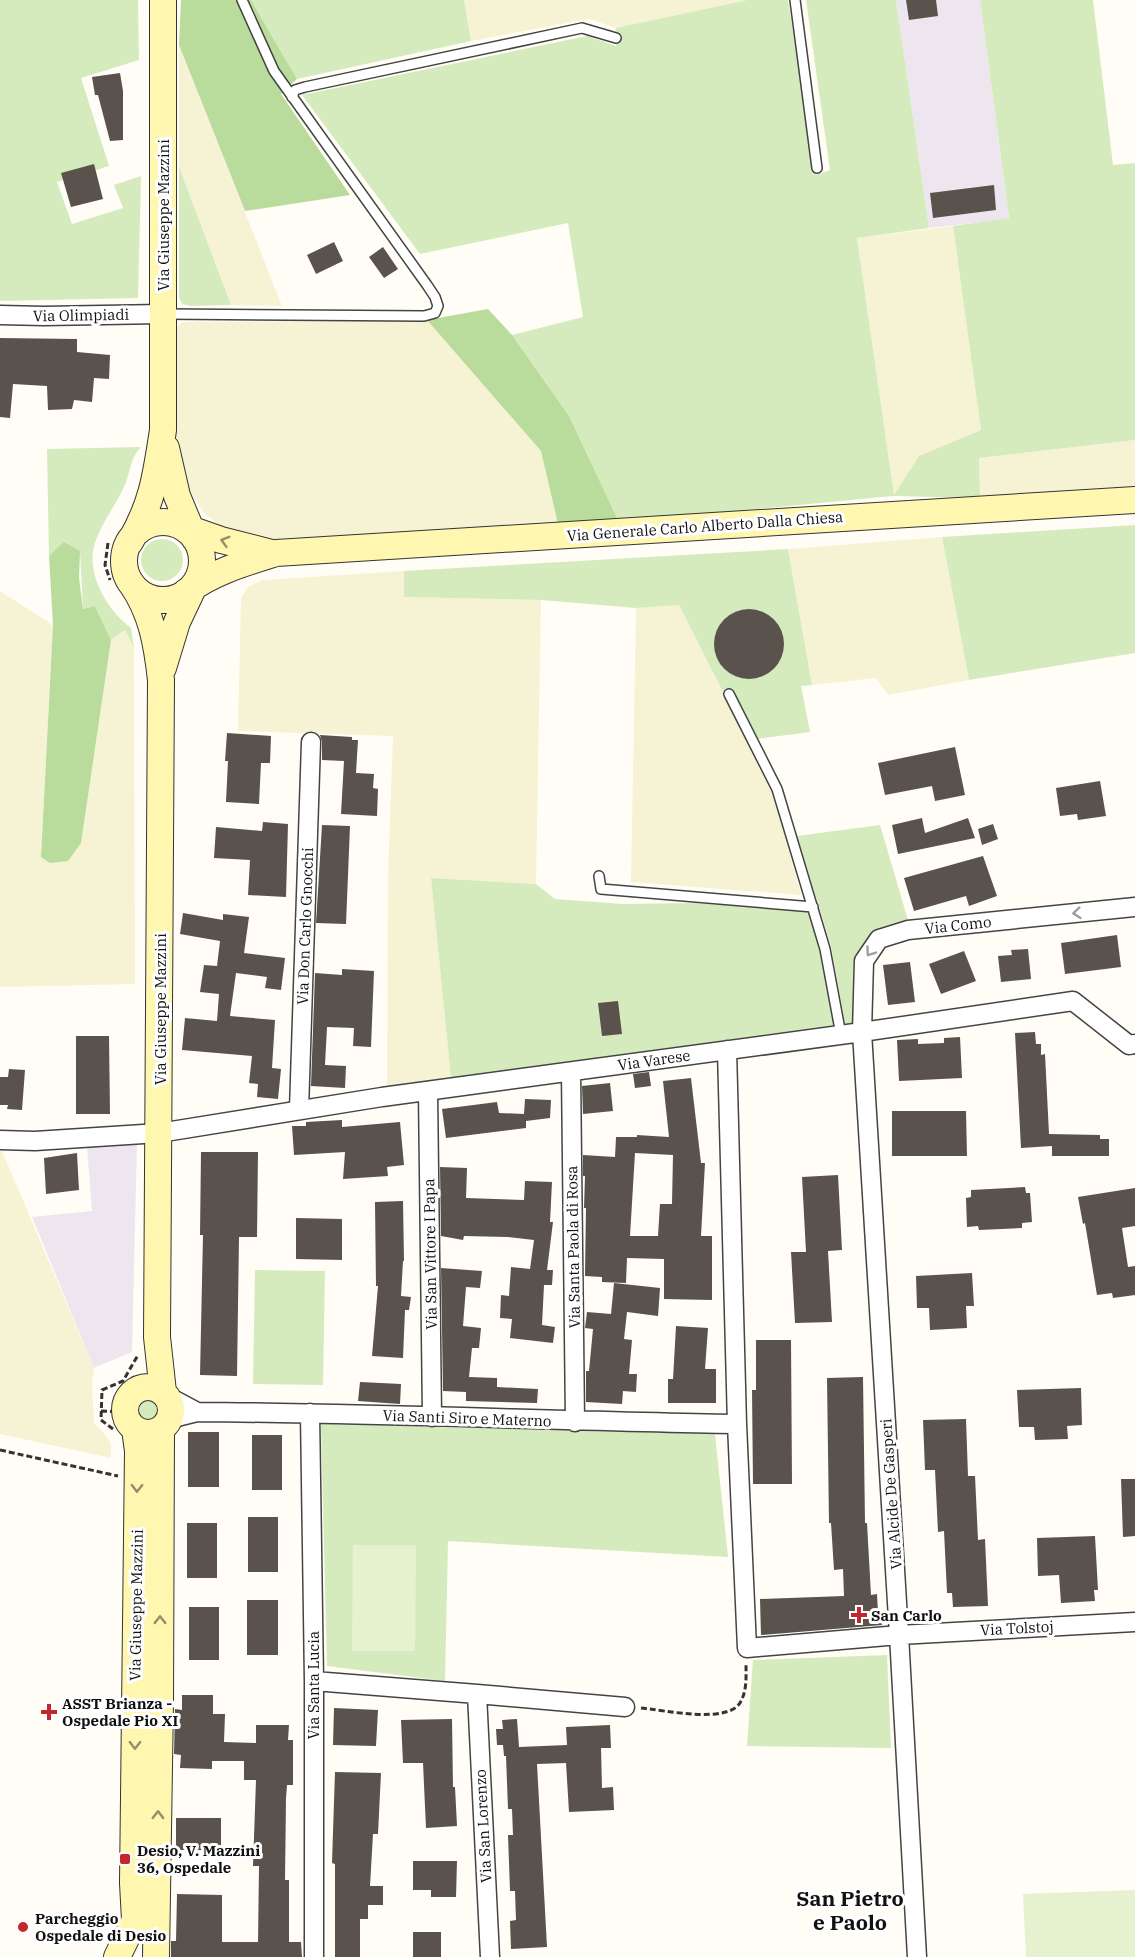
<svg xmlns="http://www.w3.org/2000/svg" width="1135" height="1957" viewBox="0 0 1135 1957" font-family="'IBM Plex Serif',serif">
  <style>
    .industrial { fill: #eee6ef }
    .farmland { fill: #f6f3d4 }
    .green { fill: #d5ebbd }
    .forest { fill: #b9dc9c }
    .pitch { fill: #e6f2cf }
    .building { fill: #5a524d; fill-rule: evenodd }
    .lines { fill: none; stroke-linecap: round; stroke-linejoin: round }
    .lane-casing { stroke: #444; stroke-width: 12 }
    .street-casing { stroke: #444; stroke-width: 21 }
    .secondary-casing { stroke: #333; stroke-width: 28 }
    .path { stroke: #333; stroke-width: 3; stroke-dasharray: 6 3; stroke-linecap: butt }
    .lane { stroke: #fff; stroke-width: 9 }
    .street { stroke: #fff; stroke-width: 18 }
    .secondary { stroke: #fff6b0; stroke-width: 26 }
    .oneway { stroke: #948f68 }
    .oneway2 { stroke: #a0a0a0 }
    .poi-dot { fill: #c4262e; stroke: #fff; stroke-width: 2 }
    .labels { text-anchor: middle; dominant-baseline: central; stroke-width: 6; stroke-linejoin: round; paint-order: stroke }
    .street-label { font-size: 15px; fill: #111; stroke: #fff }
    .poi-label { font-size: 15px; font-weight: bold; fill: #111; stroke: #fff; text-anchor: start }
    .district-label { font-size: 21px; font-weight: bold; fill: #111; stroke: #fff }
  </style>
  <rect width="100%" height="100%" fill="#fffdf5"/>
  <path class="industrial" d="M896,0H980L1009,219L929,228Z
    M137,1143L132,1352L94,1368L32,1217L92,1211L87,1147Z"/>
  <path class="farmland" d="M464,0H747L616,28L589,19L471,41Z
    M179,45L282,306L231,305L179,167Z
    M953,226L981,430L919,456L894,496L857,238Z
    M427,320L541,451L558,524L263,541L241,536L220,526L203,512L191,493L181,471L176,448L175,328L183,322Z
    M1135,440V488L980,498L979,458Z
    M942,537L969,680L888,695L876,678L812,685L788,549Z
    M404,571L405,597L541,600L536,884L431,878L451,1078L387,1087L388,875L393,736L238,731L241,598L248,587L263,580Z
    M0,591L53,625L41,856L50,863L81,843L111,640L125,630L134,648L135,984L0,987Z
    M679,605L773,792L801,895L631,882L636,608Z
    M0,1146L94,1368L92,1383L94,1423L104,1433L111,1443V1458L0,1434Z"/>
  <path class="green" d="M0,0H138L139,60L81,78L109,166L57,182L72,224L123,208L114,185L141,176L138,298L0,301Z
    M251,0H464L471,41L297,79Z
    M747,0H788L816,175L830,170L806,0H896L929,228L857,238L894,495L919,456L981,430L953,226L1009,218L980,0H1093L1113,165L1135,163V440L979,458L980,498L893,496L619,522L569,416L512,335L583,317L568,223L420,254L302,95L587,36L616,46V28Z
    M179,167L231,305L191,306L182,304L179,297Z
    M141,447C129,459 131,474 123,489C115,506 101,524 95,543C85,573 107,610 131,628L134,648L125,630L111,640L95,606L83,609L80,551L64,543L49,556L47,449Z
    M1135,525V653L969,680L942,537Z
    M141 560a21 21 0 1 1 42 0a21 21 0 1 1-42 0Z
    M788,549L812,685L801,686L810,732L757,739L732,692L725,696L679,605L636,608L541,600L404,597V571Z
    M880,825L910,927L857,962L853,997V1023L845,1024L831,946L797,836Z
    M431,878L536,884L555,899L623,904L694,903L810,911L821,950L834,1025L451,1078Z
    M255,1270L325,1271L323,1385L253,1384Z
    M133 1410a16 16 0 1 1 32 0a16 16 0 1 1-32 0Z
    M321,1424L715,1434L728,1557L448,1541L445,1681L327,1666Z
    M887,1655L891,1748L747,1746L753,1660Z"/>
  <path class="forest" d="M181,0H251L297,79L281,94L350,195L245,211L179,45Z
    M488,309L512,335L569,416L619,522L558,524L541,451L427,320Z
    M64,542L80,551L79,578L83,609L95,606L111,640L81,843L68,861L50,863L41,857L53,625L49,556Z"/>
  <path class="pitch" d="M353,1545H416L415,1651H352Z
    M1135,1890V1957H1026L1023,1894Z"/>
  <path class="building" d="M906,0H936L938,16L909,20Z
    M120,73L123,91V140L110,141L98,95H95L92,77Z
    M94,164L103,199L71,207L61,173Z
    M994,185L996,210L933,218L930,193Z
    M334,242L343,261L316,274L307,255Z
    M383,247L398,269L384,278L369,257Z
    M0,338L77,339V352L110,355L109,379L94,378L92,402L74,400L72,409L48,410L47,386L13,384L10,418L0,417Z
    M714 644a35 35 0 1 1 70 0a35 35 0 1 1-70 0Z
    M227,733L271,736L270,763H261L259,804L226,802L228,761H225Z
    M320,735L352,737V740H358L356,773L374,774L373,788L378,789L377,816L341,814L344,761L322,760V742Z
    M955,747L965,795L935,801L932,786L885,795L878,763Z
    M1100,781L1106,816L1078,820L1077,814L1060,816L1056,788Z
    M922,818L925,833L968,818L975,838L898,854L892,825Z
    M263,822L288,824L286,897L248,895L250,860L214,858L216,827L262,831Z
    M993,824L998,839L982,845L978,829Z
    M322,825L350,826L346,924L316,923Z
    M983,856L997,896L969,906L966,896L914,911L904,878Z
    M183,913L223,920V914L249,917L244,953L285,958L281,990L265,988L267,977L236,973L230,1016L275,1020L272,1068L281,1069L278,1099L257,1097L258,1084L249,1083L252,1056L182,1050L185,1018L217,1021L219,994L200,992L204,965L217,966L220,941L180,934Z
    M1117,935L1121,967L1065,974L1061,943Z
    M1028,949L1031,979L1001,982L998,956L1012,955L1011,950Z
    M964,951L976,981L941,994L929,964Z
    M910,962L915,1002L888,1005L883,965Z
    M342,969L374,971L371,1047L353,1046L354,1028L327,1027L325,1065L346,1066L345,1088L311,1086L315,973L342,975Z
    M618,1001L622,1034L602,1036L598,1003Z
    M1035,1032L1036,1044H1041V1055L1045,1054L1049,1134L1100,1135V1139H1109V1156H1052V1146L1021,1148L1015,1033Z
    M76,1036H109L110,1114H76Z
    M960,1037L962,1078L899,1081L897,1040L918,1039V1044L944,1043V1038Z
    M9,1069L25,1070L22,1110L7,1109L8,1105H0V1077H8Z
    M649,1072L651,1086L635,1088L633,1074Z
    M691,1078L701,1163H705L701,1236H712V1300L664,1299V1259L627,1258L626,1283L602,1282V1277L585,1276L586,1208H584L585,1176H583V1155L615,1157L616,1137H637V1135L669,1137L663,1081ZM635,1153L673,1155L672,1204H660L658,1236H630Z
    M610,1083L613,1111L583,1114L582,1086Z
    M525,1099L551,1100L550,1118L526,1121V1128L446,1138L442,1109L497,1102L499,1113L524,1114Z
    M892,1111H966L967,1156H892Z
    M342,1120V1127L400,1122L404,1165L387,1167L388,1176L343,1179L345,1152L294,1155L292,1126H306V1122Z
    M201,1152H258L257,1237H239L237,1376L200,1375L203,1235H200Z
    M77,1153L79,1190L46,1194L44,1158Z
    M440,1167L467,1168L466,1198L524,1200L525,1181L552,1182L550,1222H553L547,1270H553L552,1285H544L542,1325L555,1327L553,1343L510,1338L512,1319L500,1318L501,1295L509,1296L511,1267L530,1269L534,1240L507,1237L464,1236L463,1240L441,1236Z
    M838,1175L842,1250L828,1251L832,1322L795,1323L791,1252H806L802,1177Z
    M1025,1187L1026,1193H1030L1032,1222L1022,1223V1228L979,1230L978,1226L967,1227L966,1198L971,1197V1190Z
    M1135,1188V1226L1122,1228L1128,1267L1135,1266V1295L1113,1298L1112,1293L1097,1295L1085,1223L1083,1224L1078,1197Z
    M403,1201L404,1261H403L401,1296L411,1297L409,1310H405L403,1358L372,1356L378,1286H376L375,1202Z
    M296,1218L342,1219V1260L296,1259Z
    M441,1268L482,1271L480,1288L466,1287L463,1326L481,1328L479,1348H472L469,1377L497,1378V1387L538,1389L537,1403L466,1401V1392L443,1391Z
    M972,1273L974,1306H966L967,1328L930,1330L929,1308H917L916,1276Z
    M614,1283L660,1288L658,1316L627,1312L624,1339L632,1340L629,1374H637L636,1392L623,1391L622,1404L586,1402V1371H589L593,1329L585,1328L587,1312L611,1314Z
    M676,1326L708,1328L705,1369H716V1403H668V1379H673Z
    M756,1340H791L792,1484H753L752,1390H756Z
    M863,1377L865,1523H867L871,1595L877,1594L878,1613H882V1625L761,1635L760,1599L844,1596L843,1569L834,1570L831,1523H829L827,1378Z
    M360,1382L401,1384L400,1404L358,1401Z
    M1081,1388L1082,1425L1067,1426L1068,1439L1035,1440L1034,1427H1019L1017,1390Z
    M966,1419L968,1476H975L978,1540L985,1539L988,1606L953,1607L952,1593H947L944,1531L938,1532L935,1470H925L923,1420Z
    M188,1432H219V1487H188Z
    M252,1435H282V1490H252Z
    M1121,1479H1135V1536L1123,1537Z
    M248,1517H278V1572H248Z
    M187,1523H217V1578H187Z
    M1095,1536L1098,1590H1094L1095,1601L1061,1603L1059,1575L1038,1576L1037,1538Z
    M247,1600H278V1655H247Z
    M189,1607H219V1660H189Z
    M182,1695H213V1714H225L224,1742L256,1743V1725H289L288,1740H293V1785H287L286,1798L285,1880H289V1942H301L302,1957H171V1941H176L177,1894L222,1895V1942H258L259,1866H253L256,1780H244V1761H212V1769L180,1768L181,1755L174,1754L175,1709L182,1710Z
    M334,1708L378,1710L376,1746L333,1745Z
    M452,1719L453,1787H455L457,1826L426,1828L423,1763H403L401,1720Z
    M517,1719L519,1747L567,1745L566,1727L610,1725L611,1748H601L602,1788L613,1787L614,1810L569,1812L566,1763L537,1764L547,1947L511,1949L510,1921L516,1920L515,1891H510L508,1835H513L512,1809H508L506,1756H504L503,1745H497L496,1729H503L502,1720Z
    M335,1772L381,1773L378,1834H373L370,1886H383V1905H368V1919H360V1957H335V1864L332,1863Z
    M176,1818H221V1850H176Z
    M413,1861H457L456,1897H431V1890H413Z
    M413,1932H441V1957H413Z"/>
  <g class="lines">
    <g class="lane-casing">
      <path id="lane" d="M795,0L817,168
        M292,97L295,90L305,87L582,28L616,38
        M165,314L424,316L435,313L438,306L435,297L427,285L274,71L242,0
        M729,694L777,789L825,949L841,1035
        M599,876L601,889L813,907"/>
    </g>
    <g class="street-casing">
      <path id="street" d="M0,315L44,316L162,314
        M727,1050L737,1424L747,1648L899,1635L1135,1622
        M571,1072L575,1422
        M428,1091L432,1417
        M299,1110L311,742
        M0,1140L35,1141L159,1133L382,1097L862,1032L1073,1001L1129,1045L1135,1044
        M167,1396L197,1412
        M310,1413L314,1681V1957
        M167,1424L177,1417L197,1412C377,1413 557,1421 737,1424
        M314,1681L477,1694L490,1957
        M477,1694L625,1707
        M917,1957L899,1635L862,1032L864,961L879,939L908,930L1135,907"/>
    </g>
    <g class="secondary-casing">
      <path id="secondary" d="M166,448L177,496L195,539
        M124 561a39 39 0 1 1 78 0a39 39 0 1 1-78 0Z
        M181,526L221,540L272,553
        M130,542C153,502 156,475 163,430V0
        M131,583C152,613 157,644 161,680L157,1337L163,1392
        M186,592C213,572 244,563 276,553L1135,500
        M163,668L177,622L195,584
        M125 1410a23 23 0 1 1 46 0a23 23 0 1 1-46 0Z
        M117,1957L135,1920L133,1883L138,1451L135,1429
        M156,1957L160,1703L161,1430"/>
    </g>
    <path class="path" d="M108,543L105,565L110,580
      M101,1411L123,1412
      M113,1429L101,1420L102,1390L123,1381L138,1355
      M0,1450L118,1476
      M641,1708C664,1710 730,1725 741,1701C747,1690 746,1676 746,1664"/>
    <use href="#lane" class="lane"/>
    <use href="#street" class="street"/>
    <use href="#secondary" class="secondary"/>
  </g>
  <defs><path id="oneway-chevron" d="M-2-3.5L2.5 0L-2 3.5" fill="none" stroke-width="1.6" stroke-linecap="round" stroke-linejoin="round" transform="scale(1.5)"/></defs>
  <g class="oneway">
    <use href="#oneway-chevron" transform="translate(225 541) rotate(-164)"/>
    <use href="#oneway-chevron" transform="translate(137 1488) rotate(91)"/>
    <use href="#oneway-chevron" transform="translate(160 1620) rotate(-90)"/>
    <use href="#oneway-chevron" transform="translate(135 1745) rotate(91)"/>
    <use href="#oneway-chevron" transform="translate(158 1815) rotate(-89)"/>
  </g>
  <g class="oneway2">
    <use href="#oneway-chevron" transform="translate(1077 913) rotate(174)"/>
    <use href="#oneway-chevron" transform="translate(870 952) rotate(125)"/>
  </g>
  <g class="poi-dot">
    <path d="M856 1606h6v6h6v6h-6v6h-6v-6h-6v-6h6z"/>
    <path d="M46 1703h6v6h6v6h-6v6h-6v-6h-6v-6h6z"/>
    <rect x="119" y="1853" width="12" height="12" rx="3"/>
    <circle cx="23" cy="1927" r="6"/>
  </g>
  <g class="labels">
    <g class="street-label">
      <text transform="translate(163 215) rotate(-90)">Via Giuseppe Mazzini</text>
      <text transform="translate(81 315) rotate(-1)">Via Olimpiadi</text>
      <text transform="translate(705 526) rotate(-4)">Via Generale Carlo Alberto Dalla Chiesa</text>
      <text transform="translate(958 925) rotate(-6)">Via Como</text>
      <text transform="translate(305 926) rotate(-88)">Via Don Carlo Gnocchi</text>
      <text transform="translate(160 1009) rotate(-90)">Via Giuseppe Mazzini</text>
      <text transform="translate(654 1060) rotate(-8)">Via Varese</text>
      <text transform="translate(573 1247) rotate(-91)">Via Santa Paola di Rosa</text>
      <text transform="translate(430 1254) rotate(-91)">Via San Vittore I Papa</text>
      <text transform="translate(467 1418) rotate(2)">Via Santi Siro e Materno</text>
      <text transform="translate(891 1494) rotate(-94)">Via Alcide De Gasperi</text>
      <text transform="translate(136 1605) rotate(-89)">Via Giuseppe Mazzini</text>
      <text transform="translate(1017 1628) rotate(-3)">Via Tolstoj</text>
      <text transform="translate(313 1685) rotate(-90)">Via Santa Lucia</text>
      <text transform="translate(483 1826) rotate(-93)">Via San Lorenzo</text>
    </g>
    <g class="poi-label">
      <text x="871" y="1615">San Carlo</text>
      <text x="62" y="1703">ASST Brianza -<tspan x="62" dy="17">Ospedale Pio XI</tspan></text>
      <text x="137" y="1850">Desio, V. Mazzini<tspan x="137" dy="17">36, Ospedale</tspan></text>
      <text x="35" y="1918">Parcheggio<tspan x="35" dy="17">Ospedale di Desio</tspan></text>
    </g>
    <g class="district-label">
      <text x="850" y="1898">San Pietro<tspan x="850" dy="24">e Paolo</tspan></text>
    </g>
  </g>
</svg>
